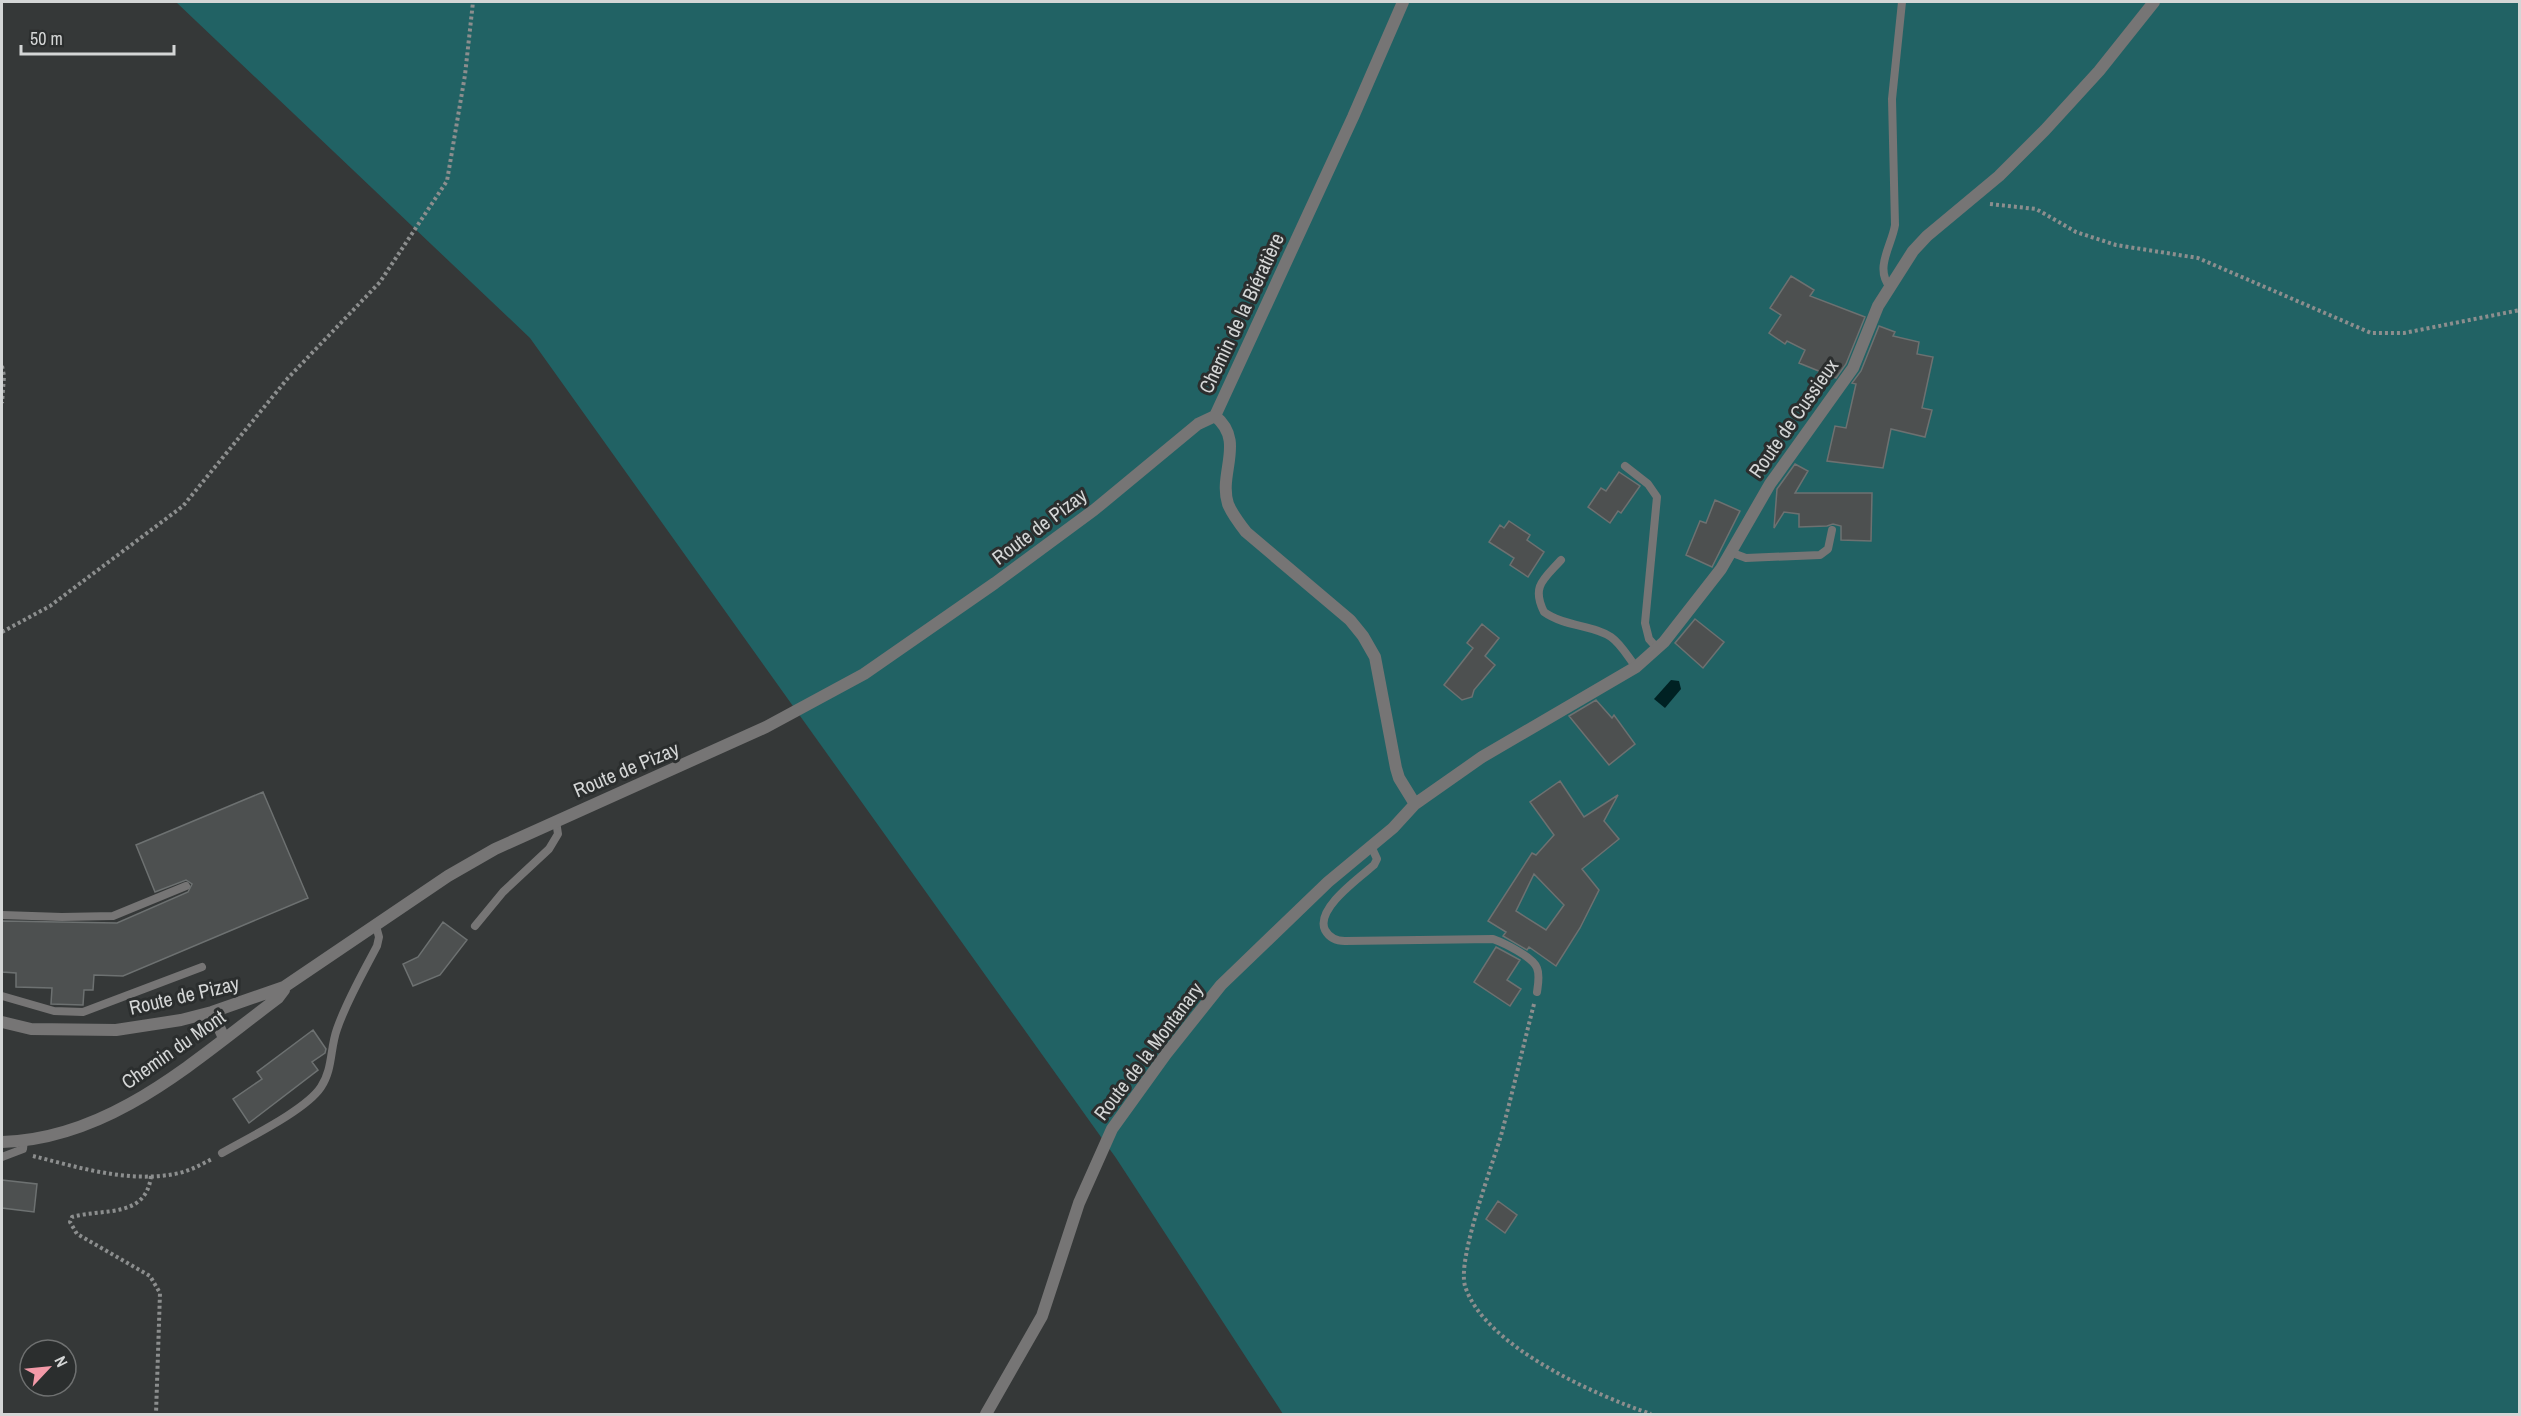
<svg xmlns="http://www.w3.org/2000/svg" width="2521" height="1416" viewBox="0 0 2521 1416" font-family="'Archivo Narrow',sans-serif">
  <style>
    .green { fill: #216264 }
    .water { fill: #002123 }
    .building { fill: #4d5050; stroke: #6d7171; stroke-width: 1.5; fill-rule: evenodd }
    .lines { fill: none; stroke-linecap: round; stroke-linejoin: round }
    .path { stroke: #8c8e8e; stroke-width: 4; stroke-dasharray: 3 3; stroke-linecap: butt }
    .lane { stroke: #767575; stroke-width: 8 }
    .street { stroke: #767575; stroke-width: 12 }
    .labels { text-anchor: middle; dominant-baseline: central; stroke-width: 6; stroke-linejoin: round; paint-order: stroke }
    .street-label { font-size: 20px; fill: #d4d6d6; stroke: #2b2e2e }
  </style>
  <rect width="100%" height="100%" fill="#353838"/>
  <path class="green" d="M176,2H2519V1414H1283L1116,1158L530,338Z"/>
  <path class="water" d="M1671,680L1679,681L1681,689L1665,708L1654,699Z"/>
  <path class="building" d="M1791,276L1814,290L1810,296L1865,317L1846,364L1836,378L1799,363L1805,350L1787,341L1785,344L1769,333L1781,315L1770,308Z
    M1879,326L1895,332L1893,336L1919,342L1917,354L1933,357L1922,408L1932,410L1925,437L1891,429L1883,468L1827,461L1835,426L1846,428L1856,384L1852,383L1861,371Z
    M1795,464L1808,471L1795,493H1872L1871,541L1841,540V526L1833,524L1827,526L1799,527V514L1784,512L1774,528L1777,489Z
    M1619,472L1640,486L1621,513L1618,511L1610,523L1588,507L1601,488L1606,491Z
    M1715,500L1740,511L1712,567L1686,555L1700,521L1706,523Z
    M1509,521L1530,535L1527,540L1544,552L1528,577L1510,565L1514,558L1489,542L1500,525L1504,528Z
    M1695,619L1724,642L1703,668L1675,643Z
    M1482,624L1499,638L1485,656L1495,665L1474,690L1472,697L1462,700L1444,685L1473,648L1467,643Z
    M1596,700L1612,718L1614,715L1635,744L1609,765L1569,716Z
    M1560,781L1584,817L1618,795L1604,821L1619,839L1582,869L1599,890L1580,928L1556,966L1529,947L1527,950L1503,936L1506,932L1488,921L1532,853L1536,855L1554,835L1530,802ZM1534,874L1564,905L1546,930L1516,911Z
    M263,792L308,898L123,976L94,975L93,990H84L83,1005L51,1004L52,988L16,987V973L2,972V921L117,923L188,892L192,884L186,880L155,892L136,845Z
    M443,922L467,940L440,975L413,986L403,964L418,957Z
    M1496,947L1520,960L1507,980L1521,989L1510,1006L1474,982Z
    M313,1030L326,1049L325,1053L312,1062L318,1070L249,1123L233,1099L262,1079L257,1072Z
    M2,1180L37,1184L34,1212L2,1208Z
    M1498,1201L1517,1215L1505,1233L1486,1219Z"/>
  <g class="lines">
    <path class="path" d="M1990,204L2036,209L2076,232L2116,245L2198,258L2371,333H2404L2520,310
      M2,366L4,376L2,403
      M2,632L50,606L183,506L288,378L380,282L447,181L465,75L473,2
      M1534,1004C1523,1047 1513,1090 1502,1132C1493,1164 1457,1258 1465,1286C1484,1346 1595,1395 1651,1414
      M33,1156C77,1167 128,1183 174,1174C188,1172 200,1165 212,1159
      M151,1176C146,1219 103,1208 72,1217L70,1222L77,1234L150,1276L160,1293L156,1414"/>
    <path class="lane" d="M1890,287C1874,268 1892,245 1895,225L1892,99L1902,2
      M1625,466L1648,484L1657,497L1645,623L1649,639L1657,648
      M1730,552L1746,558L1820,555L1828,549L1832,530
      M1561,560C1544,579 1531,586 1544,612C1565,627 1594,625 1611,637C1621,644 1628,657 1636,667
      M1371,846L1377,859L1374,865C1359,878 1315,909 1325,930C1330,939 1337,941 1345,941L1493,939C1504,943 1533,957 1537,968C1540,975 1538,985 1537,992
      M2,915L62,917L113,916L186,886
      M475,926L503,892L549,849L558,834L556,821
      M2,996L54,1011L83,1012L202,967
      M222,1153C248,1138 306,1110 321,1087C333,1069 330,1048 337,1029C347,1000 363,973 377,946L379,937L376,926
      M2,1157L23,1149L24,1140"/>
    <path class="street" d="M1215,416C1246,441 1218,473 1228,504C1232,514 1239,523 1246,532L1350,620L1363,636L1375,657L1396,768L1399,778L1415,804
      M1215,416L1353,117L1403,2
      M212,1012L224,1038
      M2,1022L31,1029L116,1030L181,1020L212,1012L284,987L448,876L495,849L766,727L864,674L995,583L1094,510L1198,424L1215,416
      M2,1142C111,1139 195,1060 278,998L284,990V987
      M986,1414L1042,1316L1079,1203L1112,1129L1166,1054L1221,985L1328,882L1393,828L1415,804L1482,757L1636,667L1664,642L1721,569L1770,484L1853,368L1878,306L1913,251L1927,236L1999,176L2045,130L2099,71L2154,2"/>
  </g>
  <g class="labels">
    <g class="street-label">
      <text transform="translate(1241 313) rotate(-65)">Chemin de la Biératière</text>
      <text transform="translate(1793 418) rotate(-55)">Route de Cussieux</text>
      <text transform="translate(1039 526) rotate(-37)">Route de Pizay</text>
      <text transform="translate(626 769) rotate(-23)">Route de Pizay</text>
      <text transform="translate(184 995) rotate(-13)">Route de Pizay</text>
      <text transform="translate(173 1049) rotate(-35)">Chemin du Mont</text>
      <text transform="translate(1148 1051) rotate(-53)">Route de la Montanary</text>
    </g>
  </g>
  <rect width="2521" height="1416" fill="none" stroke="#d4d6d6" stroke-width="6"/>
  <g transform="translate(48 1368) rotate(64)"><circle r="28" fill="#2b2e2e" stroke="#6f7171" stroke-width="1.5"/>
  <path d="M0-4.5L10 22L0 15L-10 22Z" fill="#f39aa8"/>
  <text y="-9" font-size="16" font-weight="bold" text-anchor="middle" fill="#d4d6d6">N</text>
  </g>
  <path d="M21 45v9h153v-9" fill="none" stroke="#d4d6d6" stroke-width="3"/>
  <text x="30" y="45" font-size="18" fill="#d4d6d6" stroke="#2b2e2e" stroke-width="4.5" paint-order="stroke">50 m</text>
</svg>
